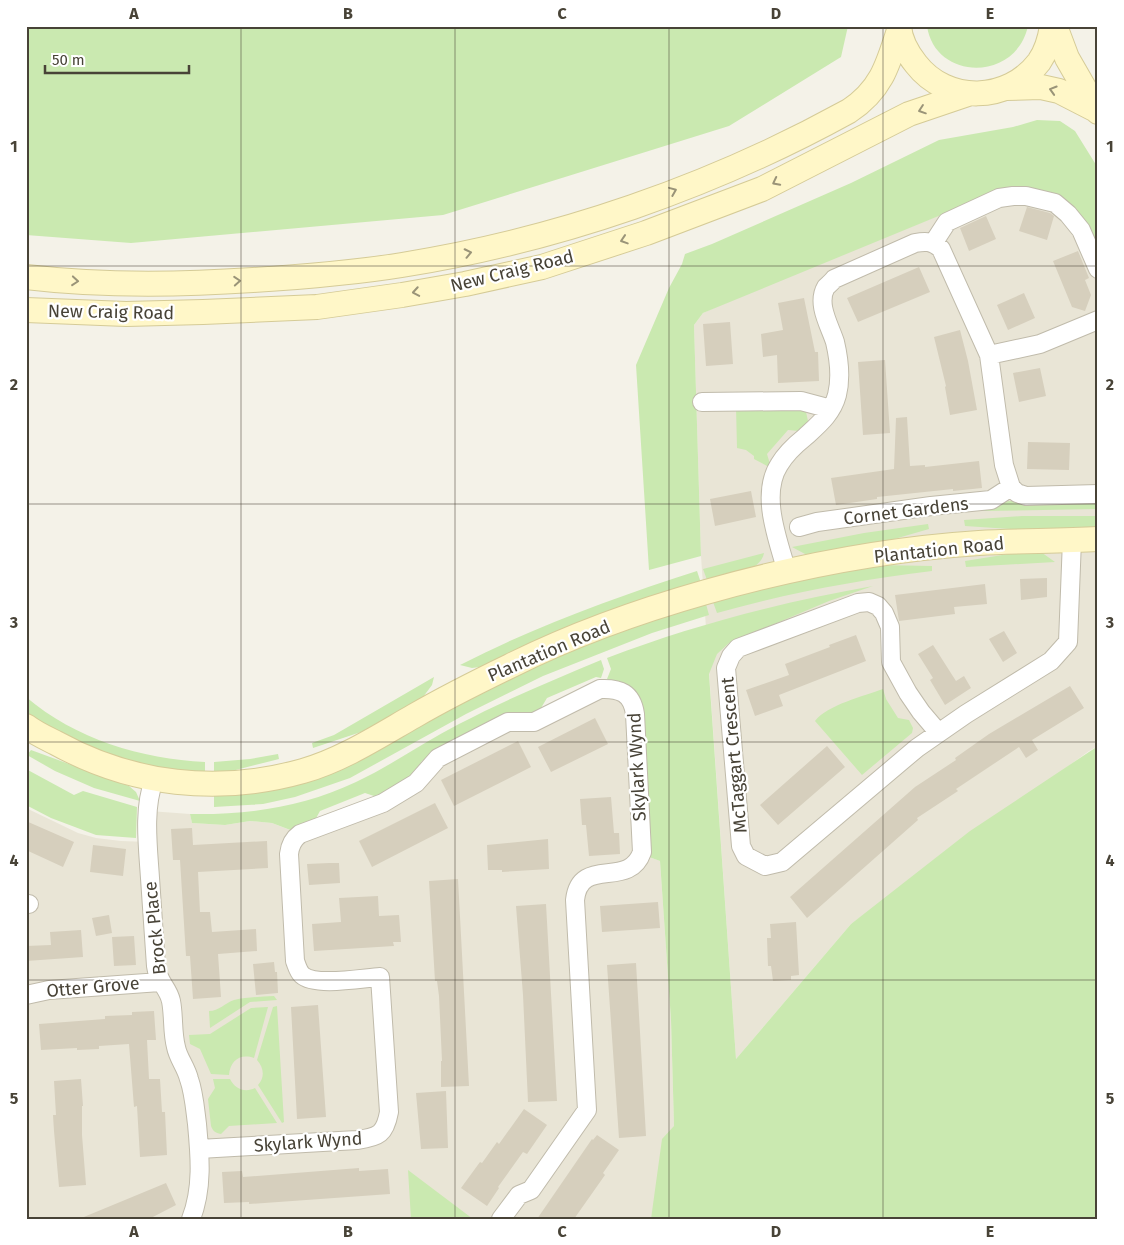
<svg xmlns="http://www.w3.org/2000/svg" width="1124" height="1245" viewBox="0 0 1124 1245" font-family="'Fira Sans',sans-serif">
  <style>
    .residential { fill: #e9e5d6 }
    .green { fill: #cae9b0 }
    .building { fill: #d6cfbd }
    .lines { fill: none; stroke-linecap: round; stroke-linejoin: round }
    .street-casing { stroke: #c0bbab; stroke-width: 20 }
    .secondary-casing { stroke: #d5cb97; stroke-width: 26 }
    .street { stroke: #fff; stroke-width: 18 }
    .secondary { stroke: #fff7c8; stroke-width: 24 }
    .oneway { stroke: #9a9478 }
    .grid { fill: none; stroke: #484337; stroke-width: 1; stroke-opacity: 0.55 }
    .labels { text-anchor: middle; dominant-baseline: central; stroke-width: 4.5; stroke-linejoin: round; paint-order: stroke }
    .street-label { font-size: 18px; fill: #484337; stroke: #fff }
    .neatline { fill: none; stroke: #484337; stroke-width: 2 }
    .grid-label { font-size: 16px; text-anchor: middle; font-weight: bold; fill: #484337 }
  </style>
  <rect width="100%" height="100%" fill="#f4f2e8"/>
  <path class="residential" d="M1025,189L1062,197L1088,231L1098,250V746L1089,751L851,924L736,1059L701,556L694,325L703,313L716,307L841,255L992,194Z
    M600,689L627,694L649,857L660,861L671,1020L674,1126L651,1219H26V808L78,833L96,838L121,841L148,842L149,811L190,814L192,823L225,825L250,821L272,823L300,834L383,803L438,758Z"/>
  <path class="green" d="M26,26H848L841,57L729,126L443,215L131,243L26,235Z
    M927,26H1028C1016,82 935,81 927,26Z
    M1037,120L1060,121L1075,131L1098,168V260L1088,231L1062,197L1025,189L992,194L703,313L694,325L701,556L649,570L636,365L669,288L682,264L685,254L712,244L851,183L939,140L1013,127Z
    M736,407L801,408L806,412L808,421L799,431L788,430L767,454L770,464L769,467L754,459V456L746,450L737,448Z
    M1009,501H1016L1030,505L1098,503V509L982,511L1001,503Z
    M1022,516H1098V528L1026,530L965,526L964,520Z
    M928,524L929,529L877,544L815,554H805L792,547L864,533Z
    M1021,552H1041L1055,562L966,567L965,561Z
    M764,553C760,574 725,575 707,580L703,569Z
    M879,565L932,566V571C859,580 787,593 717,613L713,602L811,577Z
    M697,571L701,583L480,667L472,668L460,665C536,626 616,597 697,571Z
    M873,586L829,601L729,643L717,654L709,674L736,1059L851,924L970,831L1098,746V1219H651L662,1139L674,1126L671,1020L660,861L649,857L648,797L643,792L641,765L646,758L644,710L639,700L607,679L611,669L607,658C693,625 782,602 873,586Z
    M706,604L709,615L652,633L543,676L466,714L350,778L295,797L263,804L214,807V795L470,697L530,668L607,637L667,616Z
    M601,660L604,669L601,678L596,677L547,698L538,713L509,714L422,761L411,778L377,797L365,793L320,811L314,822L293,831L272,823L250,821L225,825L192,823L190,814C248,815 303,807 356,782C392,765 424,742 459,724C505,700 553,680 601,660Z
    M434,677L432,685L423,697L367,730L313,748L312,743L334,735Z
    M883,689L886,699L898,718L909,720L913,728L912,733L862,775L815,721C827,705 864,696 883,689Z
    M26,697C75,739 142,759 205,762V773C165,771 124,765 87,748C66,738 46,725 27,713Z
    M31,750L129,786L136,792L140,801L94,788L55,771L27,755Z
    M278,754L279,759L224,773H214V762L250,759Z
    M26,769L74,795L83,791L137,807L136,838L96,835L51,818L26,805Z
    M274,996L277,1000L250,1002L210,1028L209,1011C219,1011 225,1003 234,1000C247,997 260,997 274,996Z
    M277,1006L284,1122L282,1123L258,1085C265,1077 264,1068 257,1060L273,1007Z
    M268,1007L254,1058C240,1053 230,1061 229,1075L211,1074L200,1049L190,1044L189,1035L210,1034L251,1008Z
    M213,1079H230C235,1089 245,1093 255,1088L277,1123L229,1126L221,1134C215,1133 213,1131 211,1126L208,1099L215,1088Z
    M408,1170L473,1219H411Z"/>
  <path class="building" d="M1027,207L1050,213L1054,216L1047,240L1019,231Z
    M986,216L996,239L969,251L960,228Z
    M1078,251L1089,278L1085,280L1091,295L1085,311L1072,307L1053,261Z
    M919,267L930,292L858,322L847,298Z
    M1024,293L1035,318L1008,330L997,305Z
    M804,298L815,352H818L819,381L778,383L777,355L763,357L761,334L783,330L778,303Z
    M730,322L733,364L706,366L703,324Z
    M960,330L968,361L977,410L950,415L945,387L946,386L934,337Z
    M885,360L890,433L863,435L858,362Z
    M1040,368L1046,396L1019,402L1013,373Z
    M907,417L910,466L925,465V467L979,461L982,488L953,491V489L877,497V499L836,505L831,478L894,469L896,418Z
    M1028,442L1070,443L1069,470L1027,469Z
    M751,491L756,517L715,526L710,499Z
    M1047,578V597L1021,600L1020,579Z
    M985,584L987,604L954,607L955,614L899,621L895,595Z
    M1004,631L1017,653L1003,662L989,639Z
    M856,635L866,661L779,695L783,706L755,716L746,690L789,675L785,664L830,647L829,645Z
    M933,645L956,681L964,676L971,688L945,705L930,680L933,678L918,654Z
    M1070,686L1084,708L1032,740L1038,750L1026,758L1019,747L956,789L958,791L917,818L918,820L807,918L790,897L915,787L956,760L955,758L989,734Z
    M595,718L608,744L551,772L538,747Z
    M518,741L531,767L454,806L441,780Z
    M827,746L845,767L778,825L760,805Z
    M611,797L614,833H619L620,854L589,856L586,825H582L580,799Z
    M435,803L448,828L372,867L359,841Z
    M26,821L74,842L63,867L26,850Z
    M192,828L193,845L267,841L268,868L198,872L200,912H210L212,932L256,929L257,951L218,954L221,997L193,999L190,956H186L180,860H173L171,829Z
    M548,839L549,869L502,872V870H488L487,845Z
    M93,845L126,849L123,876L90,872Z
    M329,863H339L340,883L309,885L307,864Z
    M458,879L469,1086L441,1087V1061H442L439,996L437,981H435L429,881Z
    M378,896L379,916L399,915L401,942H393L394,946L314,951L312,924L341,922L339,898Z
    M658,902L660,928L602,932L600,906Z
    M546,904L557,1101L528,1102L523,995L516,906Z
    M109,915L112,933L96,936L92,918Z
    M796,922L799,975L791,976V980L773,981L771,966H768L767,938H771L770,924Z
    M81,930L83,957L26,961V946L51,945L50,932Z
    M134,936L136,965L114,966L112,937Z
    M274,962L275,972H277L278,993L256,995L253,964Z
    M636,963L646,1136L619,1138L607,965Z
    M318,1005L326,1117L297,1119L291,1007Z
    M154,1011L156,1040H147L149,1079H160L162,1112H165L167,1155L140,1157L137,1106L134,1107L129,1044L99,1046V1049L77,1050V1048L41,1050L39,1024L105,1019V1016L132,1015V1012Z
    M81,1079L83,1106H82V1135L86,1185L59,1187L54,1131L53,1115H56L54,1081Z
    M446,1091L448,1148L421,1149L416,1093Z
    M524,1109L547,1125L527,1154L523,1152L498,1187L499,1188L487,1206L461,1188L480,1162L482,1163L497,1142L499,1144Z
    M597,1135L619,1150L603,1173L605,1175L574,1219H537L592,1139L593,1140Z
    M359,1168V1171L388,1169L390,1194L249,1204V1202L224,1203L222,1172L242,1171L243,1177Z
    M166,1183L176,1205L149,1219H79Z"/>
  <g class="lines">
    <g class="street-casing">
      <path id="street" d="M934,242L947,222L999,198L1013,196H1026L1055,203L1068,214L1081,230L1098,269
        M989,355L1040,344L1098,320
        M702,402L801,401L831,409
        M799,527L817,522L931,506L991,500L1011,487
        M787,572C778,540 760,495 779,465C786,453 795,445 805,437C818,425 832,414 837,395C841,379 839,359 835,342C830,326 816,304 826,287C828,285 832,282 834,279L915,243C926,241 932,241 941,249L989,355L1004,465L1011,487L1017,493L1026,496L1098,494
        M938,732L921,712L908,693L891,662L890,627L884,613L878,606L869,602L858,603L738,648L731,656L726,668L741,846L746,856L765,866L782,862L917,748L966,714L1051,661L1068,642L1072,540
        M154,780C143,809 148,847 150,878C152,908 154,937 156,966C158,983 168,987 171,1001C174,1016 172,1032 176,1047C178,1058 186,1067 189,1079C194,1093 195,1109 197,1124C200,1156 203,1188 191,1219
        M26,904H29
        M26,995L49,990L160,982
        M199,1149L357,1140C379,1137 385,1134 389,1112L380,977C363,978 315,987 302,975C298,971 297,966 295,961L289,854C290,845 293,839 300,834L383,803L416,783L438,758L508,722H534L600,689C620,688 632,693 635,714L642,852C629,890 580,855 575,900L587,1110L531,1190L519,1195L501,1219"/>
    </g>
    <g class="secondary-casing">
      <path id="secondary" d="M899,26C900,40 908,54 916,64C947,104 1008,103 1039,62C1046,52 1050,39 1052,26
        M1055,26L1067,58L1098,112
        M1006,88L1041,87L1059,91L1096,110
        M26,277C101,286 177,285 253,280C303,277 353,273 402,265C558,240 711,187 849,111C881,90 888,65 899,30
        M26,310L126,314L203,312L317,307L402,295L465,284L542,267L646,233L762,189L909,114L968,94
        M26,726C35,733 46,738 56,743C132,785 218,795 303,771C342,760 379,736 414,716C445,698 477,682 510,666C572,635 639,611 706,592C794,567 887,549 979,543C1018,541 1058,541 1098,539"/>
    </g>
    <use href="#street" class="street"/>
    <use href="#secondary" class="secondary"/>
  </g>
  <defs><path id="oneway-chevron" d="M-2-3.5L2.5 0L-2 3.5" fill="none" stroke-width="1.6" stroke-linecap="round" stroke-linejoin="round" transform="scale(1.25)"/></defs>
  <g class="oneway">
    <use href="#oneway-chevron" transform="translate(1053 90) rotate(-163)"/>
    <use href="#oneway-chevron" transform="translate(922 110) rotate(161)"/>
    <use href="#oneway-chevron" transform="translate(776 182) rotate(153)"/>
    <use href="#oneway-chevron" transform="translate(673 191) rotate(-22)"/>
    <use href="#oneway-chevron" transform="translate(624 240) rotate(162)"/>
    <use href="#oneway-chevron" transform="translate(468 253) rotate(-12)"/>
    <use href="#oneway-chevron" transform="translate(75 281) rotate(5)"/>
    <use href="#oneway-chevron" transform="translate(237 281) rotate(-4)"/>
    <use href="#oneway-chevron" transform="translate(416 292) rotate(170)"/>
  </g>
  <path class="grid" d="M241,26V1219M455,26V1219M669,26V1219M883,26V1219M26,266H1098M26,504H1098M26,742H1098M26,980H1098"/>
  <g class="labels">
    <g class="street-label">
      <text transform="translate(512 271) rotate(-14)">New Craig Road</text>
      <text transform="translate(111 312) rotate(1)">New Craig Road</text>
      <text transform="translate(906 511) rotate(-7)">Cornet Gardens</text>
      <text transform="translate(939 550) rotate(-6)">Plantation Road</text>
      <text transform="translate(549 651) rotate(-23)">Plantation Road</text>
      <text transform="translate(734 755) rotate(-95)">McTaggart Crescent</text>
      <text transform="translate(637 767) rotate(-93)">Skylark Wynd</text>
      <text transform="translate(155 928) rotate(-96)">Brock Place</text>
      <text transform="translate(93 987) rotate(-5)">Otter Grove</text>
      <text transform="translate(308 1142) rotate(-4)">Skylark Wynd</text>
    </g>
  </g>
  <rect width="1124" height="1245" fill="none" stroke="#ffffff" stroke-width="55"/>
  <path d="M45 65v8h144v-8" fill="none" stroke="#484337" stroke-width="2.5"/>
  <text x="52" y="65" font-size="15" fill="#484337" stroke="#ffffff" stroke-width="4" paint-order="stroke">50 m</text>
  <rect x="28" y="28" width="1068" height="1190" class="neatline"/>
  <g class="grid-label">
    <text x="134" y="19">A</text>
    <text x="348" y="19">B</text>
    <text x="562" y="19">C</text>
    <text x="776" y="19">D</text>
    <text x="990" y="19">E</text>
    <text x="14" y="152">1</text>
    <text x="1110" y="152">1</text>
    <text x="14" y="390">2</text>
    <text x="1110" y="390">2</text>
    <text x="14" y="628">3</text>
    <text x="1110" y="628">3</text>
    <text x="14" y="866">4</text>
    <text x="1110" y="866">4</text>
    <text x="14" y="1104">5</text>
    <text x="1110" y="1104">5</text>
    <text x="134" y="1237">A</text>
    <text x="348" y="1237">B</text>
    <text x="562" y="1237">C</text>
    <text x="776" y="1237">D</text>
    <text x="990" y="1237">E</text>
  </g>
</svg>
